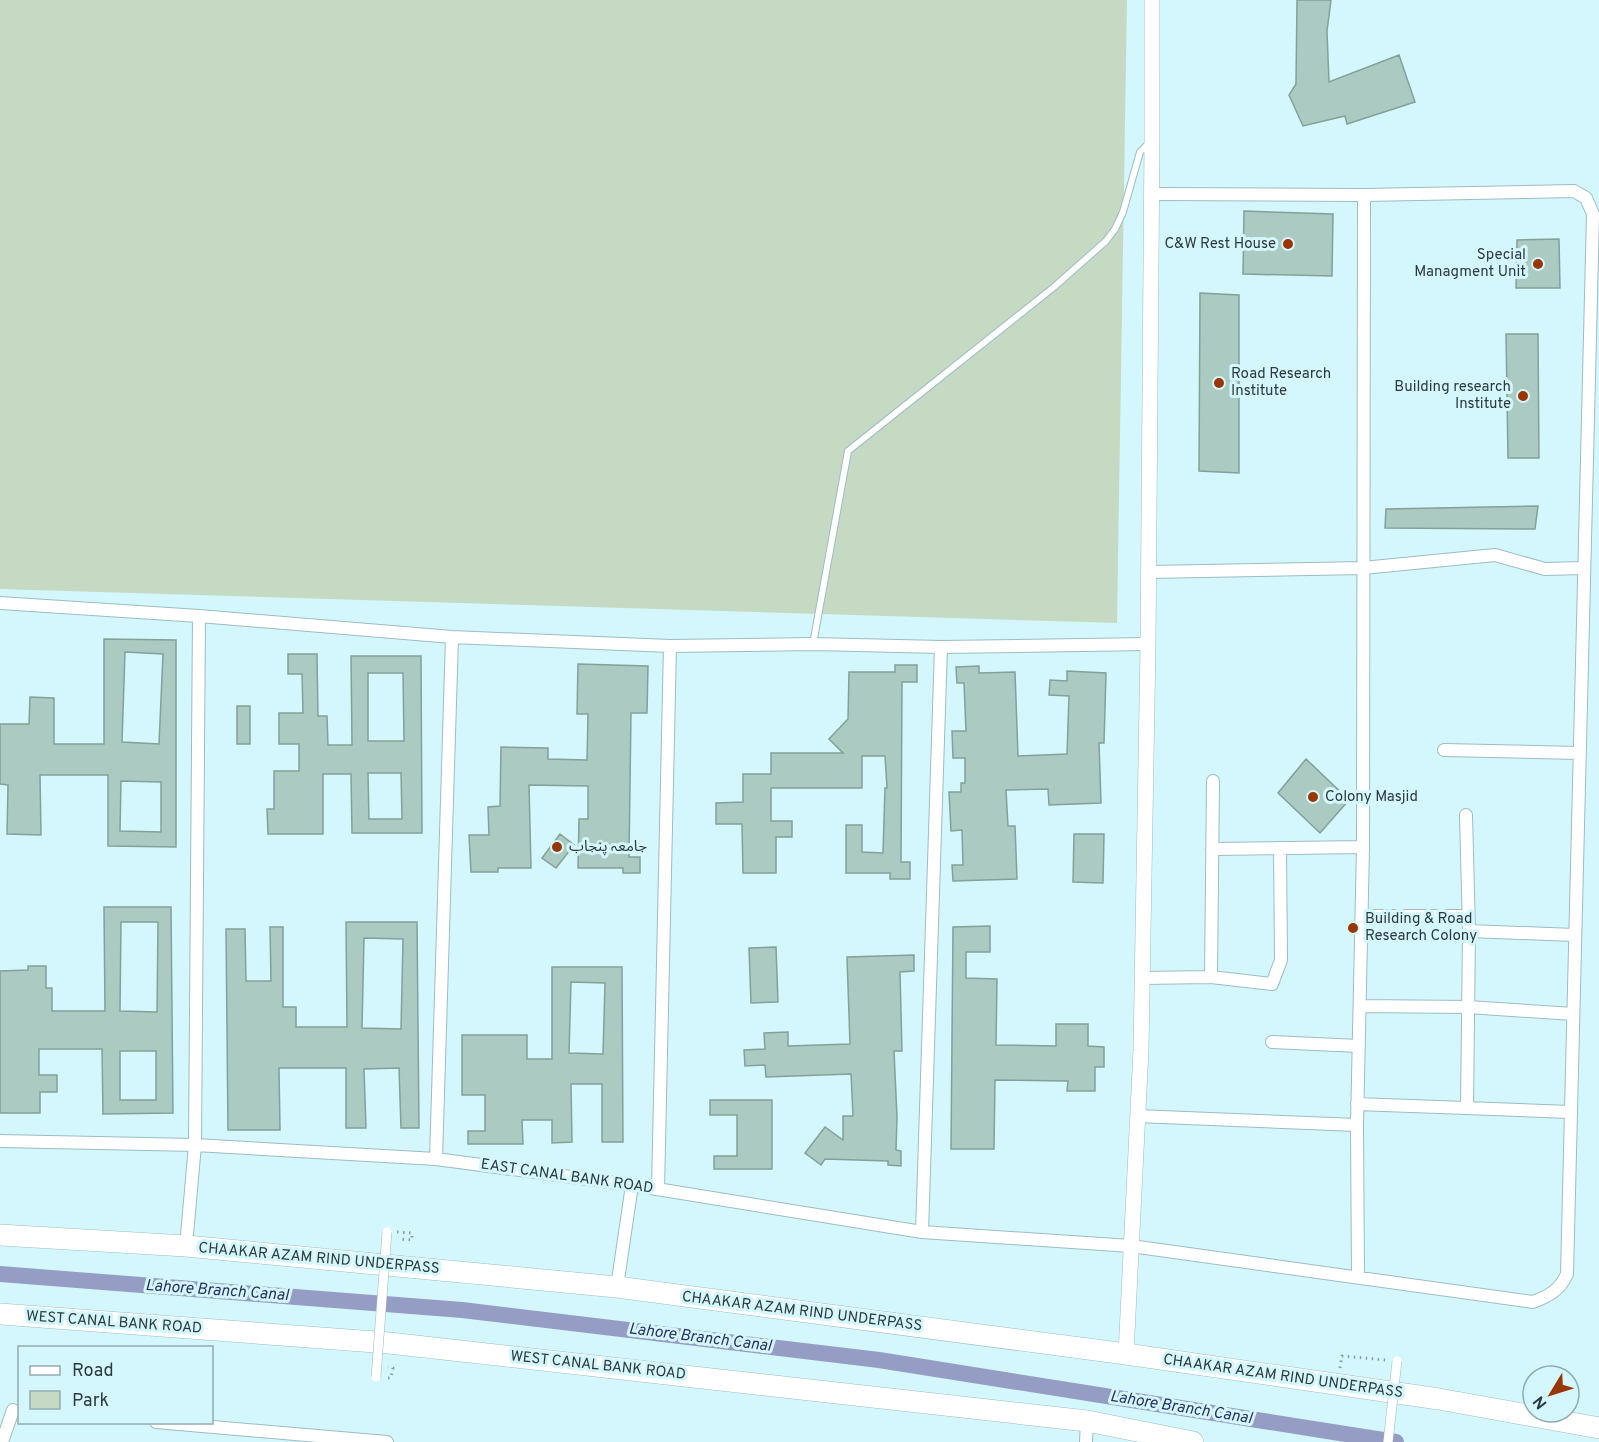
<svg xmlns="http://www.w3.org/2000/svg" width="1599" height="1442" viewBox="0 0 1599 1442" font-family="Overpass,'Noto Sans Arabic',sans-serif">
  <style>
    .green { fill: #c6dac3 }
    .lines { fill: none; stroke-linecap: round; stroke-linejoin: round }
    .canal { stroke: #969dc4; stroke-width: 16 }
    .building { fill: #abcbc2; stroke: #82a198; stroke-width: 1.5; fill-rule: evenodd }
    .service-casing { stroke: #9cbdc2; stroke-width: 8 }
    .minor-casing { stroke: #9cbdc2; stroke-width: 14 }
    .tertiary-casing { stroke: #9cbdc2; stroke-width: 16 }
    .trunk-casing { stroke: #9cbdc2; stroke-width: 22 }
    .path { stroke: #869fa3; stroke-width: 3; stroke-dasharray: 1.5 4.5; stroke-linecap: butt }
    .service { stroke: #fff; stroke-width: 6 }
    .minor { stroke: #fff; stroke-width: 12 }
    .tertiary { stroke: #fff; stroke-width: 15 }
    .trunk { stroke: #fff; stroke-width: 21 }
    .pedestrian-bridge-casing { stroke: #9cbdc2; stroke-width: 10; stroke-linecap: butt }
    .pedestrian-bridge { stroke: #fff; stroke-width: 9 }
    .poi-dot { fill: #9a3504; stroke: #d4f7fd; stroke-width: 2 }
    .labels { text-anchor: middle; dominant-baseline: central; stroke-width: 6; stroke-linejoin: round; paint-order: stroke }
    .poi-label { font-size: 15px; fill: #2d3b3d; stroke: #d4f7fd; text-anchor: start }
    .street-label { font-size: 15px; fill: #2d3b3d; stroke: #d4f7fd }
    .water-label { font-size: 16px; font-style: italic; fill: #2b3062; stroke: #d4f7fd }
  </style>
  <rect width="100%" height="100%" fill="#d4f7fd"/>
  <path class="green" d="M0,0H1127L1117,623L0,589Z"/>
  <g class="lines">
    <path class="canal" d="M0,1274L462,1310L879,1360L1396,1442"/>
  </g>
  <path class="building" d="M1297,0H1331L1327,31L1329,82L1399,55L1415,102L1347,124L1345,116L1303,126L1289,95L1296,84Z
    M1244,211L1333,214L1332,276L1243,274Z
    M1559,239L1560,288H1516L1517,240Z
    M1200,293L1239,295V473L1199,471Z
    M1506,334H1538L1539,458H1508Z
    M1538,506L1535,529L1385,528L1386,509Z
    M104,639L176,640V847L108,846V775H40L41,835L7,834L8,785L0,784V724H29L30,697L54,698V744H104ZM125,652L163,654L159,744L122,742ZM121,781L161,782V832L120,831Z
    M288,654H317L318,716H327L328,745H352L351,656H421L422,833H352L351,774H323V834H268L267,809H274V771H299V744H279V713H303L302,674H288ZM368,673H403L404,741H368ZM368,773H401L402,819H369Z
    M578,664L648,666L647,713H631L629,857H640V873H623V868H578L579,819H588V786L529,785L531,868H498V872H471L469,835H489L488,807L500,806L501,747L548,748V759L587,760L588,714H577Z
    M895,665H917V682H902L901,862H910V879H890V873H846V825H862V852L883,853L885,788H887L885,756H862V788H771V821H792V837H776V873H743L742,824H716V803L743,802V774H771V753H843L829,739L848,719L849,672H895Z
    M979,666V673L1015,672L1018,756L1067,754L1069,696L1049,695L1050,680L1067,681V671L1106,673L1104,743H1099L1101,803L1049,805L1048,789L1006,790L1008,826H1015L1017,879L953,881L952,865H963L962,830L951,831L949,792H961V783H965V758H953L952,731H966L964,683H957L956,667Z
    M237,706H250V744H237Z
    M1306,759L1349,800L1320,833L1278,793Z
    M560,834L574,845L556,868L542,858Z
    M1074,834H1104L1103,883L1073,882Z
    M104,907H171L173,1113L103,1114L102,1049H39V1075H57V1092H40V1113H0V971L28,970V966H46V988H52V1011H105ZM121,922H158L157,1012L120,1011ZM120,1051H156V1100H120Z
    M346,922H417L419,1128H401L399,1068L364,1069L366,1128H346V1068H279L280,1130H228L226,929H245L246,981H271L270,927H283V1007H296V1027H347ZM364,938L403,939L401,1029L362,1028Z
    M990,926V952H966V978L997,979L996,1045L1056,1046V1024H1088V1046L1104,1047V1067H1095V1091H1067L1068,1081L995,1080L994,1149H951L953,927Z
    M776,947L778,1002L751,1003L749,948Z
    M914,955V971L900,972L902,1051H894L897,1117L896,1150L901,1151V1166L888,1165V1161L825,1159L821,1165L805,1153L825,1127L843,1140V1116H853L851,1074L766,1077L765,1065L745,1066L744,1050L765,1049L764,1033L788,1032V1046L850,1044L847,957Z
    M552,967H622L623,1142H602V1084H571L572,1142L552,1143V1120H522L523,1144H468V1131H485V1095H462V1035H527V1059H552ZM571,982L605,983L603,1054L569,1053Z
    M710,1100H772V1169H714V1156H737V1115H710Z"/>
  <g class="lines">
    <g class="service-casing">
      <path id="service" d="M813,644L848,451L1054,287L1106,241L1115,229L1123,212L1140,152L1150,142"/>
    </g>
    <g class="minor-casing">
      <path id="minor" d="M1148,572L1363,568L1495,555L1545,569L1583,568
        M0,603L199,616L452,637L670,646L813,644L941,647L1148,644
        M1444,750L1579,753
        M1466,815L1469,931L1467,1108
        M1212,849L1363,847
        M1362,916H1468
        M1469,931L1574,935
        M1211,977L1272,984L1281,960L1280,848
        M1142,978L1211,977L1213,781
        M1360,1006L1468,1007L1573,1014
        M1272,1042L1359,1046
        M1357,1104L1570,1112
        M1137,1116L1357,1125
        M0,1141L195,1145L436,1159L632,1185L922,1232L1131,1246L1533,1302C1549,1296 1560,1290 1567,1274L1593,214L1586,198L1574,191L1364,195L1151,194
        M436,1159L452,637
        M658,1189L670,646
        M922,1232L941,647
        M186,1246L195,1145L199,616
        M1358,1277L1357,1125L1363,847L1364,195
        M617,1287L632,1185
        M156,1422L387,1442
        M2,1442L13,1410
        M1086,1442L1087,1421"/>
    </g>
    <g class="tertiary-casing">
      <path id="tertiary" d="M1126,1354L1141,1050L1148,644L1152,140V0"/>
    </g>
    <g class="trunk-casing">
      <path id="trunk" d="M0,1235L186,1246L617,1287L1126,1354L1439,1399L1599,1428
        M0,1314L389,1343L1087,1421L1193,1442"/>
    </g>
    <path class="path" d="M397,1232L412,1233V1240L398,1239
      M1340,1368L1342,1356L1386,1360
      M388,1378H391L393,1368L388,1367"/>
    <use href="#service" class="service"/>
    <use href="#minor" class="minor"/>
    <use href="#tertiary" class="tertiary"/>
    <use href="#trunk" class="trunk"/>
    <g class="pedestrian-bridge-casing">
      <path id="pedestrian-bridge" d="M376,1377L387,1232
        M1388,1442L1397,1361"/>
    </g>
    <use href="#pedestrian-bridge" class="pedestrian-bridge"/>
  </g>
  <g class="poi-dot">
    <circle cx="1288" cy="244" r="6"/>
    <circle cx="1538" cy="264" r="6"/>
    <circle cx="1219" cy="383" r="6"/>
    <circle cx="1523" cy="396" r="6"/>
    <circle cx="1313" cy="797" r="6"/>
    <circle cx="557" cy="847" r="6"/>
    <circle cx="1353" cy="928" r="6"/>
  </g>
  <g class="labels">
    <g class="poi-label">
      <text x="1276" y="244" text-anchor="end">C&amp;W Rest House</text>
      <text x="1526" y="255" text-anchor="end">Special<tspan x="1526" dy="17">Managment Unit</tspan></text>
      <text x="1231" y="374">Road Research<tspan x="1231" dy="17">Institute</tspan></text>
      <text x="1511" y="387" text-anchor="end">Building research<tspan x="1511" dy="17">Institute</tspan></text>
      <text x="1325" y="797">Colony Masjid</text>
      <text x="569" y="847">جامعہ پنجاب</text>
      <text x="1365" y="919">Building &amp; Road<tspan x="1365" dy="17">Research Colony</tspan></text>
    </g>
    <g class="street-label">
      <text transform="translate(567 1177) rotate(8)">EAST CANAL BANK ROAD</text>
      <text transform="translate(319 1259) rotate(5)">CHAAKAR AZAM RIND UNDERPASS</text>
      <text transform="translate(802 1312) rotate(7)">CHAAKAR AZAM RIND UNDERPASS</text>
      <text transform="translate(114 1323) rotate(4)">WEST CANAL BANK ROAD</text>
      <text transform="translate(598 1366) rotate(6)">WEST CANAL BANK ROAD</text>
      <text transform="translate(1283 1377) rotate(8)">CHAAKAR AZAM RIND UNDERPASS</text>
    </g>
    <g class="water-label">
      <text transform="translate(217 1291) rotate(4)">Lahore Branch Canal</text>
      <text transform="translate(700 1338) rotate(7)">Lahore Branch Canal</text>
      <text transform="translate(1181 1408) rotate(9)">Lahore Branch Canal</text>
    </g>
  </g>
  <rect x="18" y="1346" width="195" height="78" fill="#d4f7fd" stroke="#91acb0" stroke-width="1.5"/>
  <rect x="30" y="1366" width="30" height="9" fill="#ffffff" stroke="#91acb0" stroke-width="1.5"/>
  <text x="72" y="1376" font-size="18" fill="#2d3b3d">Road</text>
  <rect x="30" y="1391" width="30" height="18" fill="#c6dac3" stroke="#91acb0" stroke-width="1.5"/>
  <text x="72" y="1406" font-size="18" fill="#2d3b3d">Park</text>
  <g transform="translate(1551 1394) rotate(232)"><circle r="28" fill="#d4f7fd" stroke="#91acb0" stroke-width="1.5"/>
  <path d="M0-4.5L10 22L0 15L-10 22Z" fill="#9a3504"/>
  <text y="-9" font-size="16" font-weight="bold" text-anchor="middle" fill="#2d3b3d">N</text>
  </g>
</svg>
